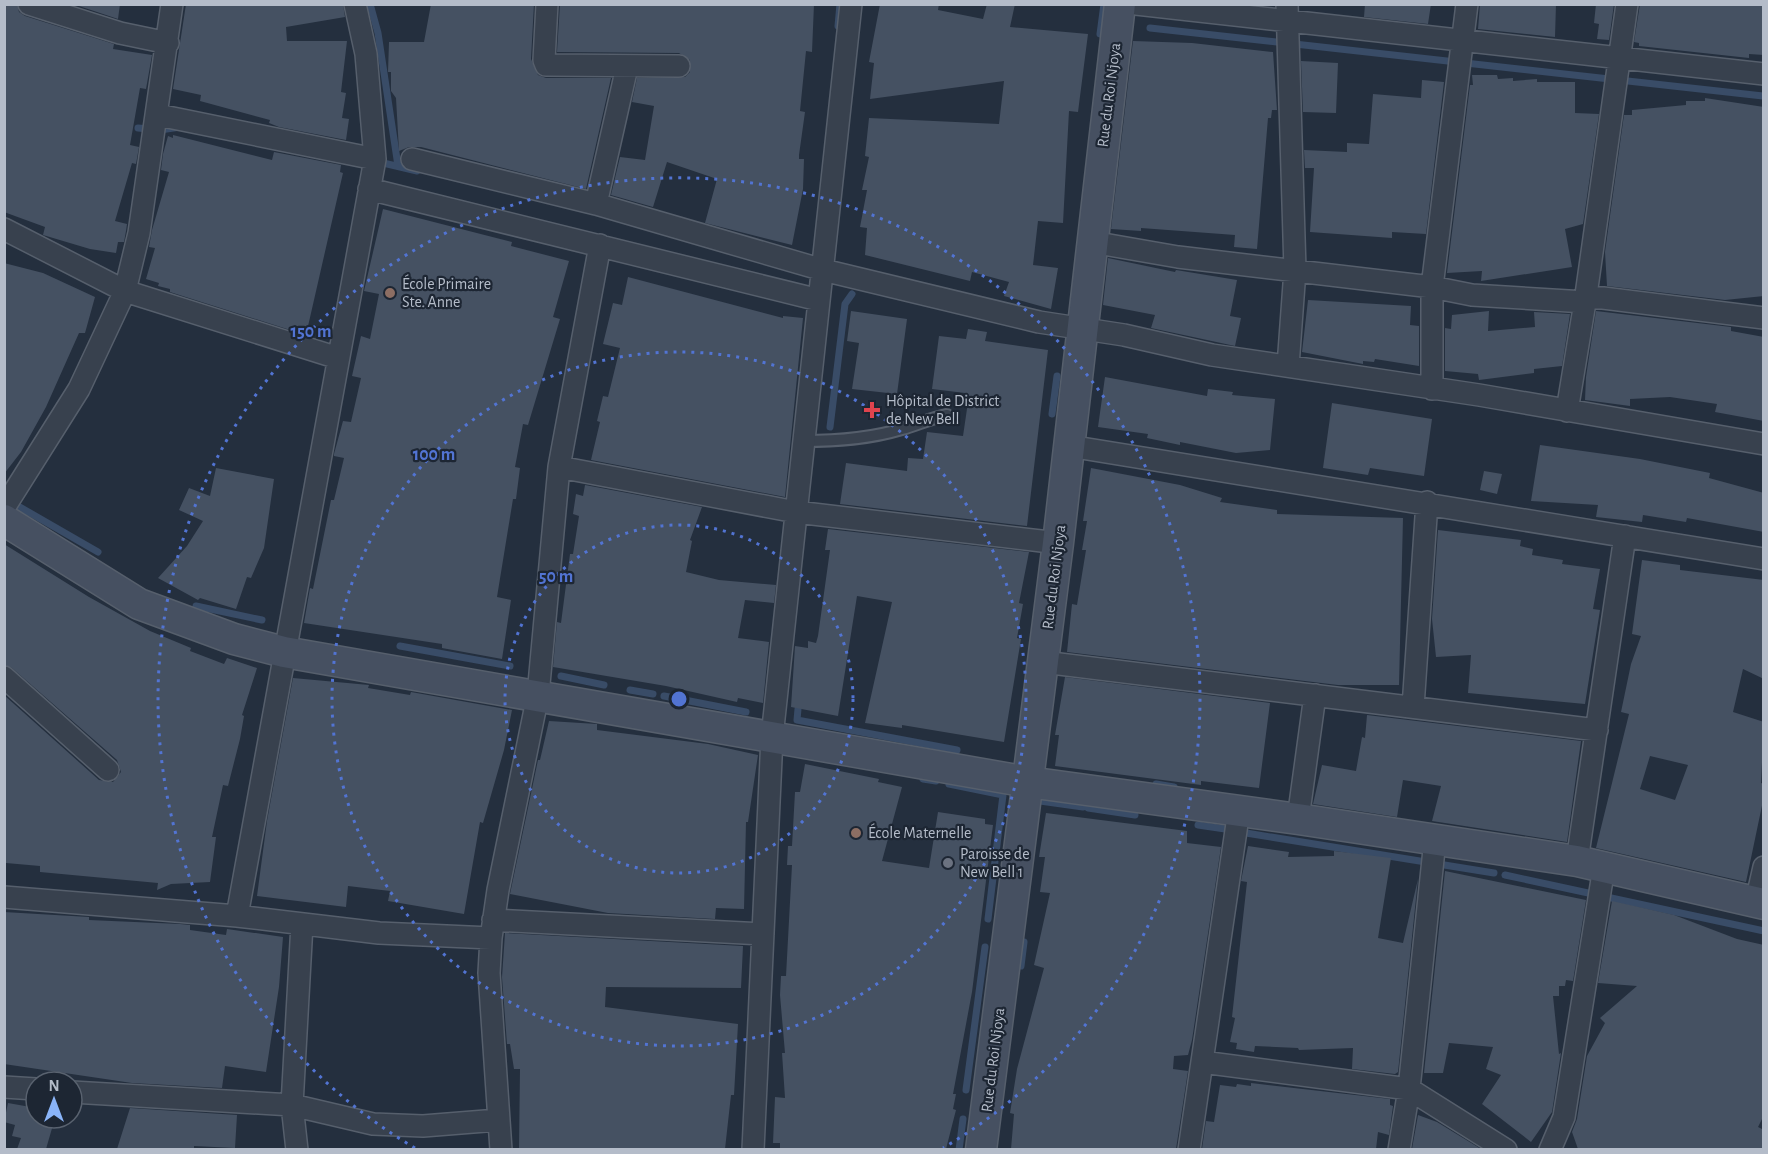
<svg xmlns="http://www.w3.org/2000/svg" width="1768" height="1154" viewBox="0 0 1768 1154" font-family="'Alegreya Sans',sans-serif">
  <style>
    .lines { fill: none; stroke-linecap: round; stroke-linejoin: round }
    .stream { stroke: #394c67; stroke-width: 7 }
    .building { fill: #455162; fill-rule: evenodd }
    .lane-casing { stroke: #565f6c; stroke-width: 14 }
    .street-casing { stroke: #565f6c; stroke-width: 24 }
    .secondary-casing { stroke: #565f6c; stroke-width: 33 }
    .lane { stroke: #38414e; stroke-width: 10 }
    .street { stroke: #38414e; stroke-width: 21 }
    .secondary { stroke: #465061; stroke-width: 30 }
    .ring { fill: none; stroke: #5274d3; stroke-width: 3; stroke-dasharray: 3 6 }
    .education-dot { fill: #8d6e63; stroke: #1d2633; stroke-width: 2 }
    .health-dot { fill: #e0444e; stroke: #1d2633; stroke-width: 2 }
    .worship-dot { fill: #6b7280; stroke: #1d2633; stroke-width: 2 }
    .labels { text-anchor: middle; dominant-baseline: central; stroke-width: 4.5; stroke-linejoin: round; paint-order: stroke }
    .street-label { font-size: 16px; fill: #b4bcc9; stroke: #1d2633 }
    .poi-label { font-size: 16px; fill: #b4bcc9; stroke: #1d2633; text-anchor: start }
    .centre { fill: #5274d3; stroke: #1d2633; stroke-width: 3 }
    .ring-label { font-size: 18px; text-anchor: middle; font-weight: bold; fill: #5274d3; stroke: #1d2633; stroke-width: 4.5; stroke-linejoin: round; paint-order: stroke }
  </style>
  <rect width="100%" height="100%" fill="#242f3e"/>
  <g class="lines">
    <path class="stream" d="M370,4L378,33L398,166
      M838,26L840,4
      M1150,28L1763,96
      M1100,34L1104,4
      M138,128L160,130L180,127
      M379,162L417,171
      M1052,414L1057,376
      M830,427L845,304L852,294
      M11,502L98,552
      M196,606L262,620
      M400,646L510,666
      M561,676L604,685
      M630,690L653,694
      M664,696L746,712
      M798,709L797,720L957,750
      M923,779L936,781
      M949,784L1003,795L988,919
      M1156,784L1174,787
      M1040,801L1083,807
      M1088,808L1135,815
      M1198,825L1232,830
      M1246,833L1494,873
      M1505,875L1764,931
      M1021,966L1024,942
      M966,1090L985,947
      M959,1150L963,1119"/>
  </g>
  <path class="building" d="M4,4H17L19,12L25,16L114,44L113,49L152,55L146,89L140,88L130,145L139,147L136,164L132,163L115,221L127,224L126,231L124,242H118L116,253L90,249L43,235L45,227L4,212Z
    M73,4H120L118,19Z
    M186,4H343L345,17L286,27L287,41H347L341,92L346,93L342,118L349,119L346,140L279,127L269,123L270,120L200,101L201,95L173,89Z
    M431,4H534L531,59L538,75L546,78H611L586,189L421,147H409L399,151L396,98L391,91V72H388L389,42H424Z
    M560,4H814L812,52L806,51L800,111L805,112L799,155V159H804L803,189L792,245L705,223L717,179L667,162L653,207L611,195L620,157L645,160L654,106L632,102L637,78L685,77L690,72V60L679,53L557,52Z
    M880,4H939L938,10L983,19L987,4H1015L1010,27L1088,34L1078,112L1069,111L1063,223L1038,221L1033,265L1058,268L1051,309L1004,296L1009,282L972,272L970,281L865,255L867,228L860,227L867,190H862L869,157L865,156L869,118L999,124L1004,81L870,99L874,63L869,62Z
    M1365,4H1431L1428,24L1364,17Z
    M1480,4H1556L1555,37L1478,29Z
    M1596,4H1614L1609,40L1597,39L1599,24L1594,23Z
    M1640,4H1764V55L1749,54V58L1639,46V43L1634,42Z
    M1133,41L1192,43L1273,52L1277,110H1272L1271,118H1268L1257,249L1234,247L1235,235L1141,228V231L1111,229Z
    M1301,61L1338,63L1336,113L1303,112Z
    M1472,75H1497L1498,79L1513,78V81L1537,79V82H1575V113L1599,114L1583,224L1565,229L1572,267L1481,281L1482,271L1447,273L1470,85H1473Z
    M1422,80L1444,82L1426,234L1392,232V238L1310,232L1314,168H1305L1304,150L1347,152V143L1369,144L1373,94L1421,98Z
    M1705,98L1764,107V296L1725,300L1607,286L1605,252L1624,115H1632V110L1686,105V101H1705Z
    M173,135L272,160L274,152L341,165L340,172L343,173L306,335L170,292V289L158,286L159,283L146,279L155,248L149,247L152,230L169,172L161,170L163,154L168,136L173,138Z
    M383,209L512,242L511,246L569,261L553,317L560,319L528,425L523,424L515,467L520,468L516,499H513L497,597L511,600L502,659L442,648V644L304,623L310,588L313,589L331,500H334L344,458L334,456V454L343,421L351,422L361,378L352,376L361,336L370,339L379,294L364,291Z
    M1108,258L1175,272L1176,270L1237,280L1230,316L1241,318L1235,346L1151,328L1155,315L1103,305Z
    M4,263L43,273L95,297L85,333H79L46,407L21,452L4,474Z
    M628,277L783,318V316L803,318L785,497L591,460L600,422L597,421L603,396L608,397L620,348L603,344L613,303L622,305Z
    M1308,300L1411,306L1410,325L1419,326V366L1375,359L1374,362L1363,361V364L1302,352Z
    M851,311L907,319L897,394L852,389L859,343L847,341Z
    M1489,311L1488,331L1535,327L1534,312L1570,314L1562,366L1534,369V373L1479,380L1478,374L1445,371V328L1451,329L1452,315Z
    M1596,311L1731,327V331L1764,337V421L1715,412L1717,404L1670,397L1630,399V406L1585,400L1586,377Z
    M968,329L987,332L985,341L1048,350L1027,526L840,504L846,463L907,471L908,458L923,459L927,432L963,436L968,402H964L965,393L932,389L939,336L966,339Z
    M1105,377L1207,396L1208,389L1233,392L1232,395L1275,399L1270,450L1236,453L1180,442V445L1147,438L1148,434L1098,427Z
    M1332,403L1432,419L1424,476L1370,468L1368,475L1323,468Z
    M1540,445L1640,459L1710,473L1709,478L1764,493V532L1687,518L1686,522L1643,515L1642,522L1596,517L1598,505L1531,501Z
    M216,468L274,479L264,548L251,578L247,577L236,609L200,598L198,600L158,578L187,546L203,521L179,510L189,488L210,496Z
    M1091,468L1180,485L1222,498L1220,502L1277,510V514L1403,518L1399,685H1338L1067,652L1072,604L1077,605L1086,550H1082L1087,521H1083Z
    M1484,471L1502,474L1497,494L1480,490Z
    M585,485L702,507L690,540L692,541L686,572L719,580L776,585L774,603L745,600L738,638L769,642L763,703L738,698L737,702L666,686L553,667L557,622L561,623L570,554H573L579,516L573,514L576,494L583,496Z
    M828,529L1029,552L1019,603L1023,604L1017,638L1021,639L1004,742L902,725V728L865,723L892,602L857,596L838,716L791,707L795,646L808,648V641L816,643L818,636L830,550H825Z
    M1438,530L1521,540L1520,546L1533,549L1532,555L1563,560L1562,564L1600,569L1593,609L1600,610L1585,704L1468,693L1471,655L1436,657L1432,619Z
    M4,544L89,597L150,631L191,648L190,651L224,664L227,658L257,668L242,715L244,716L240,739L228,786L223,785L212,837H216L210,882L171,884L157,890L158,883L40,872V866L6,863L4,695L99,780L113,782L121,772L117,760L12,668L4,665Z
    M1642,560L1680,565V570L1764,580V679L1743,669L1733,712L1764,722L1761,783L1764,784V796L1746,882L1596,848L1629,714L1621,712L1631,664L1641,636L1632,634ZM1650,756L1688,765L1675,800L1640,789Z
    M1065,677L1270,703L1259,788L1201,781V785L1055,766L1059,735H1055Z
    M293,678L369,685L368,688L410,695L411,692L512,710L504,750L483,823L480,822L464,914L388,901L390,891L348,886L346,907L257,896L267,821Z
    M1367,715L1581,741L1567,842L1432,821L1441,786L1403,780L1397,817L1313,804L1322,765L1356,771L1362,737L1365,738Z
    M549,721L597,724V730L708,744L758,755L748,822H746L744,909L716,908L715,919L608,913L510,894L538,760H540Z
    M805,764L879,779L878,782L902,787L882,861L929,868L938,812L985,819V824L993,825L972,992L953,1094H956L953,1109L956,1110L946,1149H780V1143H773L775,1097L785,1098L782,1053H785L780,995L781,976H786L792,865H787L788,846H792L795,792H800Z
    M1046,813L1187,831V843L1221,847L1192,1040L1188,1055L1174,1056L1173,1069L1188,1071L1176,1149H1011L1014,1114L1010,1113L1017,1069L1044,968L1034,965L1050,893L1040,892L1045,857H1039Z
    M1248,846L1289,852L1288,857L1334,856V851L1391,858L1378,938L1403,943L1418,879L1398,1072L1395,1074L1352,1069L1353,1048L1299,1050L1298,1048L1255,1046L1254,1052L1236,1049L1237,1043L1230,1042L1235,1018L1232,1017L1247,882L1241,881Z
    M1445,871L1586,900L1573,981L1566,980L1565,986H1559V996H1553L1559,1054L1561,1053L1552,1112L1531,1142L1482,1104L1501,1075L1486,1069L1493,1047L1449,1043L1443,1073H1424Z
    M1612,901L1674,915L1737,939L1764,945V1115L1758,1127L1764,1130V1149H1578L1572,1132L1577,1119L1587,1056L1605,1023L1600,1018L1637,986L1598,983Z
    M4,912L89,917V920L180,924L190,925V930L226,935L227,929L283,937L279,987L266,1072L225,1066L222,1088L132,1083L4,1064Z
    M505,933L743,946L741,988L606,987L605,1007L738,1024L734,1095H731L725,1149H519L520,1069H514L510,1044H507L502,977Z
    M1251,1083L1390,1099V1105L1393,1106L1389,1135L1378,1132L1376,1149H1202L1206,1121L1214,1122L1220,1085L1236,1087L1237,1084L1251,1086Z
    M8,1103L36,1108V1118H55L46,1149H17L21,1138L12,1136L15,1125L4,1122Z
    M130,1108L237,1115L235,1148L194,1146V1149H117Z
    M1418,1115L1437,1122L1481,1149H1412Z"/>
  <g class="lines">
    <g class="lane-casing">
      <path id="lane" d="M803,441C837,441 869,439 902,429C917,425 931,418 947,415"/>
    </g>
    <g class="street-casing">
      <path id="street" d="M29,4L120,33L168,43
        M355,4L366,54L375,159
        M547,4L544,60L546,65L679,66
        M1136,4L1764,74
        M1287,4L1295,270L1288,366
        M158,115L375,159L237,916
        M412,159L596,204L823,270L1039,322L1124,335L1212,355L1479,395L1764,444
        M369,189L819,300
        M596,204L627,67
        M4,229L125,291L338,358
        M1092,242L1178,257L1432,287L1472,295L1585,302L1590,298H1603L1764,318
        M1432,389V287L1467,4
        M1567,411L1585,302L1627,4
        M1069,446L1764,559
        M559,467L796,512L1058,543
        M4,508L79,389L125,291L139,233L172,4
        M1043,662L1597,730
        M4,677L108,770
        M1413,707L1427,502
        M1298,819L1315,695
        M1577,861L1625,536
        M4,897L237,916L379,933L491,938
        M1756,902L1764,867
        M493,920L763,934
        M1202,1062L1409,1089L1506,1150
        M4,1087L36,1089
        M72,1092L292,1105L373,1124L423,1126L498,1120
        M297,1150L292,1105L302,924
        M501,1150L489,973L491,938L498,890L538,695L559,467L600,245
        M753,1150L772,737L851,4
        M1189,1150L1239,810
        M1399,1150L1409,1089L1435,840
        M1550,1150L1564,1117L1604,867"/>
    </g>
    <g class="secondary-casing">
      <path id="secondary" d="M4,520L139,604L234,639L284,652L1028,782L1298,819L1577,861L1764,904
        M981,1150L1058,543L1120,4"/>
    </g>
    <use href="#lane" class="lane"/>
    <use href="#street" class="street"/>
    <use href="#secondary" class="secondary"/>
  </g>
  <g class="ring">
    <circle cx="679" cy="699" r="174"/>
    <circle cx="679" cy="699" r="347"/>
    <path d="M415 1148A521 521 0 1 1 943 1148"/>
  </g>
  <g class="education-dot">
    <circle cx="390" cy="293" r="6"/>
    <circle cx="856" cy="833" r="6"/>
  </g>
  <path class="health-dot" d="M869 401h6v6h6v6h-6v6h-6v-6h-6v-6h6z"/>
  <circle class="worship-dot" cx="948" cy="863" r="6"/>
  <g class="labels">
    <g class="street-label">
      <text transform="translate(1109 95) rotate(-83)">Rue du Roi Njoya</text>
      <text transform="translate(1054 577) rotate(-83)">Rue du Roi Njoya</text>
      <text transform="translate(993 1060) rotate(-83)">Rue du Roi Njoya</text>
    </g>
    <g class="poi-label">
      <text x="402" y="284">École Primaire<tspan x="402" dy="18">Ste. Anne</tspan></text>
      <text x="886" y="401">Hôpital de District<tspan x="886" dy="18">de New Bell</tspan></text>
      <text x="868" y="833">École Maternelle</text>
      <text x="960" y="854">Paroisse de<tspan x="960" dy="18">New Bell 1</tspan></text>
    </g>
  </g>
  <circle cx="679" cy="699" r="9" class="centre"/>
  <g class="ring-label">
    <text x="311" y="337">150 m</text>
    <text x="434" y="460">100 m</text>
    <text x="556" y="582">50 m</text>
  </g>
  <rect width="1768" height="1154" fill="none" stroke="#b4bcc9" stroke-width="12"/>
  <g transform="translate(54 1100)"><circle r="28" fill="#1d2633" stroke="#59626f" stroke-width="1.5"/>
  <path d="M0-4.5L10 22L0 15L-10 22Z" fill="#8ab4f8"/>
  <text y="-9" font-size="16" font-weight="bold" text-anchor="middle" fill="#b4bcc9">N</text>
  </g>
</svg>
